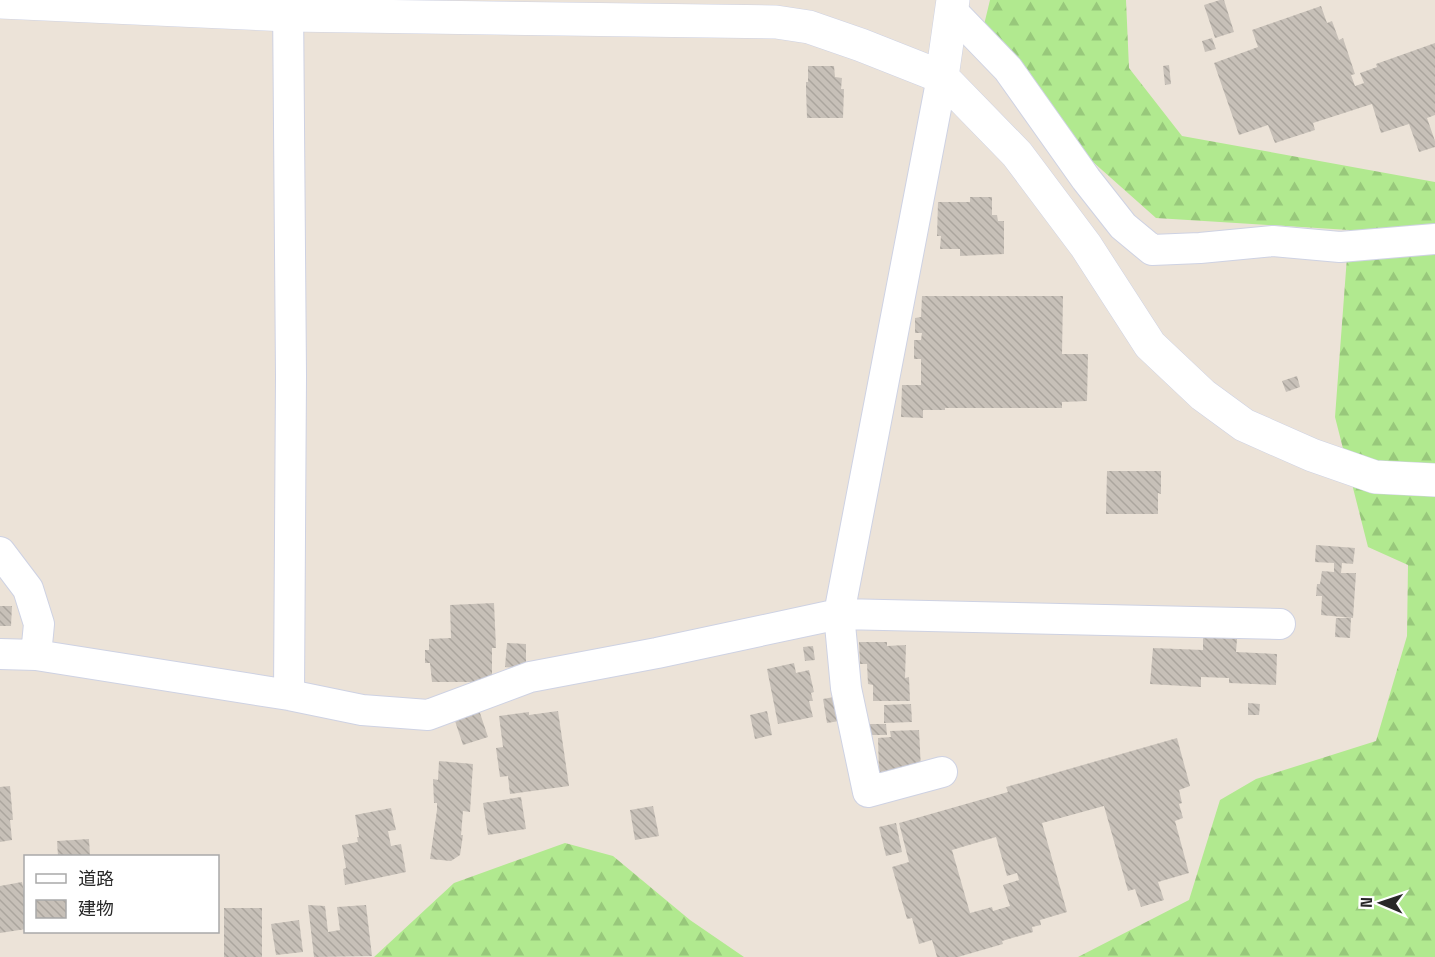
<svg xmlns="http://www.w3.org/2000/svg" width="1435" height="957" viewBox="0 0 1435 957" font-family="'Space Grotesk','Noto Sans JP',sans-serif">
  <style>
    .forest { fill: url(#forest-firs) }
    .building { fill: url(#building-back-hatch); fill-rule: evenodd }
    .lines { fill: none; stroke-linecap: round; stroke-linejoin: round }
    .street-casing { stroke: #ced2e3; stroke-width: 32 }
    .secondary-casing { stroke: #ced2e3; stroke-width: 34 }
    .street { stroke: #fff; stroke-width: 30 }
    .secondary { stroke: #fff; stroke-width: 33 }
  </style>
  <defs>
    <pattern id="forest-firs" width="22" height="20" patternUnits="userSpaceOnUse" patternTransform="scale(1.5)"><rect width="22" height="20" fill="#b1e98f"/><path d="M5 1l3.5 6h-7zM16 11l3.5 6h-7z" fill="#98c87b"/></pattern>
    <pattern id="building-back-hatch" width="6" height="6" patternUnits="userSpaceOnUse" patternTransform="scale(1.5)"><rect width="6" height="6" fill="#c7c0b8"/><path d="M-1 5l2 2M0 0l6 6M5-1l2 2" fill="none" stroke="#aba59e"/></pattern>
  </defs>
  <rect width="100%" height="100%" fill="#ece3d8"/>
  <path class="forest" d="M990,0H1126L1129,68L1182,136L1435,182V957H1078L1189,900L1220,800L1256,779L1376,741L1407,636L1408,565L1368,547L1335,417L1349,230L1156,218L976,58Z
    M565,843L613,856L690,920L744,957H374L454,883Z"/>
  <path class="building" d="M1220,0H1224L1234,32L1215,38L1204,5Z
    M1321,6L1327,23L1332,21L1339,40L1343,38L1355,74L1351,75L1355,86L1364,83L1360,73L1377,67L1376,64L1435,43V115L1427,118L1435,141V147L1419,152L1409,124L1381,133L1372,104L1313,123L1315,130L1275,143L1268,125L1239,135L1214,63L1258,47L1252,30Z
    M1212,38L1216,49L1205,52L1202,41Z
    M1169,65L1171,84L1165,85L1163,66Z
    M808,66H834L835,77L842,78L841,89H844L843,118H807L806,89V82H808Z
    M970,197H992V215H997L998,221H1004V254L960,256V249H940L941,236H937L938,202H970Z
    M922,296H1063L1062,354H1088L1087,401L1062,402V408H945V410H923V418L901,417L902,385H921V359H914V340H921L922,333H915V318L921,317Z
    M1297,376L1300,387L1286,392L1282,381Z
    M1107,471H1161V494L1158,493V514H1106Z
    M1316,545L1355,548L1353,564L1342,563L1341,573H1356L1353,618L1321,615L1322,596H1316L1317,584H1320L1322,571L1334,572V563L1315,562Z
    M494,603L496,648H492V679L470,684V682H432L430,663H425V650H429V639L451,638L450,605Z
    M0,606H12L11,626H0Z
    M1336,618H1351L1350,638L1335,637Z
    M1203,637L1237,639L1236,652L1277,654L1276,685L1229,683V678L1201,677V687L1150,684L1153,648L1203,650Z
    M859,642H887V646L906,645L905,678L909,677L910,701H873V685L868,684L867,664H860Z
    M507,643L526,644V669L505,667Z
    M813,646L815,660L805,661L803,647Z
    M794,663L796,673L809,670L814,692L811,693L813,701H809L813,717L778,724L767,669Z
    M834,697L839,721L827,723L823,699Z
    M1248,703L1260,704L1259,715H1248Z
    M911,704L912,722L884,723V705Z
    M479,710L488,737L463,745L454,718Z
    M558,711L569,786L510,794L508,776L500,777L496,748L503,747L499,716L529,712V715Z
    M767,711L772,735L755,739L750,715Z
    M867,724H886L887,735H867Z
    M919,730L921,769L879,772L878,738L891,737L890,731Z
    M1177,738L1190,786L1179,790L1182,803L1179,804L1183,818L1175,821L1189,873L1158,882L1164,900L1141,907L1135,889L1128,891L1104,806L1042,823L1067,912L1040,920L1041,925L1032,927L1033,932L1002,941L1003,944L958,957H937L932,940L919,944L912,918L907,919L892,867L909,862L899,823L1008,792L1006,787ZM996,837L1007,876L1017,873L1019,880L1003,885L1010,906L993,911L992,907L970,913L952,850Z
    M439,761L473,764L470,812L463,811L461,835H463L460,855L451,861L430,859L437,810V803H434L433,779L438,780Z
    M10,786L13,820H10L12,840L0,842V787Z
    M521,797L526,829L488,835L483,803Z
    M653,806L659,836L635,840L630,810Z
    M391,808L396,830L388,831L391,846L401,844L406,872L345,885L343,869L346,868L342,845L358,842L357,837H359L355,815Z
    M896,823L902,852L886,856L879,827Z
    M89,839L90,856H58L57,841Z
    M22,882L26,902V929L0,933V886Z
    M308,905L325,906L328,932L340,930L337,907L366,905L372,956L314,957Z
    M224,908H262V957H224Z
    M299,920L303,952L276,955L271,924Z"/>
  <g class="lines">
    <g class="street-casing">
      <path id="street" d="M288,0L291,376L289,695
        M952,11L1008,69L1086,179L1123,226L1152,250L1200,248L1273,241L1340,247L1435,239
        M942,77L839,614L846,688L868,792L942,772
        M0,552L28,589L39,624L36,655
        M0,654L36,655L289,695L362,710L428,715L530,677L657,653L839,614L1280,624"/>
    </g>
    <g class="secondary-casing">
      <path id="secondary" d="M0,2L288,15L776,22L809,27L861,45L942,77L1017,154L1086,246L1150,345L1203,395L1244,425L1312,455L1375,477L1435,480
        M942,77L953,0"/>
    </g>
    <use href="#street" class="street"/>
    <use href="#secondary" class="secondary"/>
  </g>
  <rect x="24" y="855" width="195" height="78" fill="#ffffff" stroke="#a9a9a9" stroke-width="1.5"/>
  <rect x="36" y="874" width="30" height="9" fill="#ffffff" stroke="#a9a9a9" stroke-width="1.5"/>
  <text x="78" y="885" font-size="18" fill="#282828">道路</text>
  <rect x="36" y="900" width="30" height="18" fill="url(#building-back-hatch)" stroke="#a9a9a9" stroke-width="1.5"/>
  <text x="78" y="915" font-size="18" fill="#282828">建物</text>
  <g transform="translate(1381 903) rotate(272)" stroke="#ffffff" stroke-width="4.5" paint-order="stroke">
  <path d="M0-4.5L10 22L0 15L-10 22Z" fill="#282828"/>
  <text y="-9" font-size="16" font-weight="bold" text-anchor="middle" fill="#282828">N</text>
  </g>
</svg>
